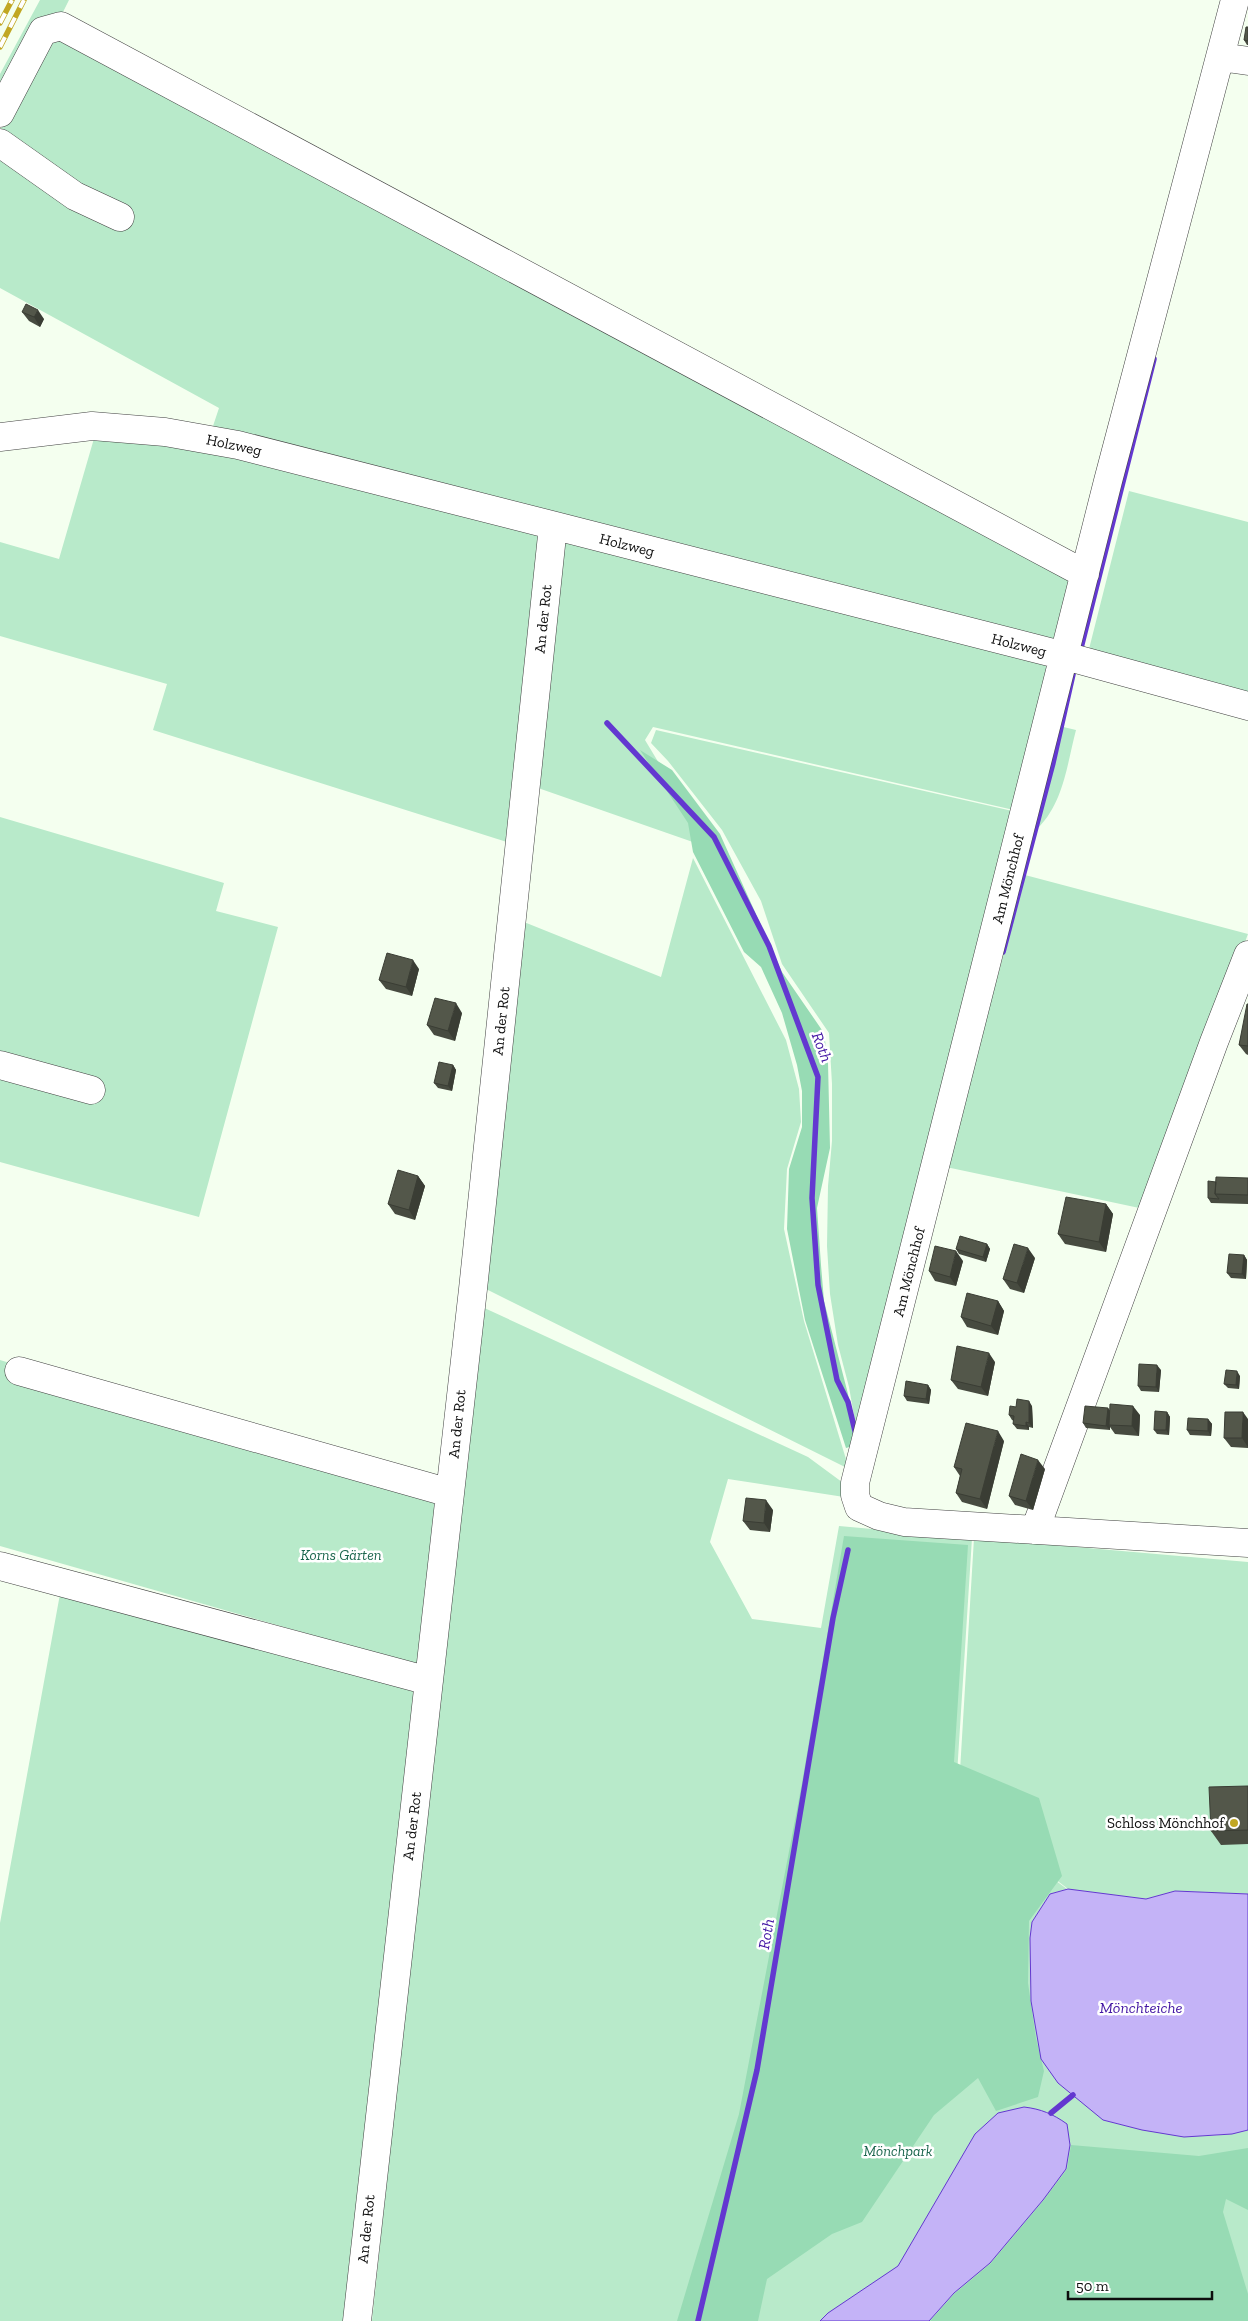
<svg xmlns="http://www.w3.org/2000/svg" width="1248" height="2321" viewBox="0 0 1248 2321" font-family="'Zilla Slab',serif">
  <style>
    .green { fill: #b8eaca }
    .forest { fill: #97dbb4 }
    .water { fill: #c4b3f7; stroke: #6338d0 }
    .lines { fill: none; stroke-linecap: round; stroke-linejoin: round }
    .stream { stroke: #6338d0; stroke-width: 5.5 }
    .minor-casing { stroke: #414141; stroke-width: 29 }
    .minor { stroke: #fff; stroke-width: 28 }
    .rail-casing { stroke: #c1a723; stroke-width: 5.5 }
    .rail { stroke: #fff; stroke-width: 4; stroke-dasharray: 11; stroke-linecap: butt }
    .wall { fill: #474b40 }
    .shaded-wall { fill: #3a3d34 }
    .building { fill: #53574a; stroke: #3a3d34 }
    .poi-dot { fill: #c1a723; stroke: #fff; stroke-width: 2 }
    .labels { text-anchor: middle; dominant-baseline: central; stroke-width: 5; stroke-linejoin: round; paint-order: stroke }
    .street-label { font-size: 15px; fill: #0e0e0e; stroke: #fff }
    .park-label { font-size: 15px; font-style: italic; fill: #1d674f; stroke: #fff }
    .poi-label { font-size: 15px; fill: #0e0e0e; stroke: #fff; text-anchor: end }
    .water-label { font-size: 16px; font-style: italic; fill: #4214a3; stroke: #fff }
  </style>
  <rect width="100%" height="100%" fill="#f4ffef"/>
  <path class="green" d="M40,0H69L63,12L52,18L0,101V74Z
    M53,32L1079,583L1018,811L653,727L645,740L710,848L518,781L510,843L153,730L167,684L0,636V542L59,559L95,435L211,432L219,408L0,288V131Z
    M1129,491L1248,522V696L1088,653Z
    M1055,725L1076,730C1067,764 1064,801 1039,827L1038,795Z
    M656,730L1021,813L859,1444L849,1387L838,1345L830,1294L827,1246L828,1186L832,1141V1084L829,1033L782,964L761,901L722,830L668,761L651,743Z
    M0,817L224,883L216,911L278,927L199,1217L0,1162Z
    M693,858L786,1040L799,1089L801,1122L787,1169L784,1229L804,1321L849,1469L484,1288L519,920L661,977Z
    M1025,875L1248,934L1144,1209L946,1167Z
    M480,1306L808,1457L846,1485L844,1497L728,1479L710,1542L752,1619L821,1628L839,1526L972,1538L955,1806L1067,1889L1050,1894L1032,1922L1030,1938L1031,2001L1103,2120C1155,2133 1194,2143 1248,2130V2321H372Z
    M0,1360L439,1495L421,1666L0,1546Z
    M974,1538L1248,1562V1894L1175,1891L1146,1899L1068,1889L958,1804Z
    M60,1594L416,1691L351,2321H0V1923Z"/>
  <path class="forest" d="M640,750L672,770L720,834L782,972L824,1033L828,1063L830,1148L817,1208L821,1265L824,1301L848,1394L857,1445L846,1448L805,1320L787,1229L789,1169L802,1127V1091L797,1065L782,1013L761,967L744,952L693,852L688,823Z
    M844,1536L968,1545L954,1762L1039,1798L1062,1876L1029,1921L1028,1983L1036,2038L1044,2071L1038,2097L996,2111L978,2078L934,2115L862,2222L832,2234L767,2279L758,2321H677L739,2114L802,1783Z
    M1071,2145L1199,2156L1248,2148V2210L1226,2199L1223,2212L1248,2294V2321H930L954,2294L990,2264L1043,2201L1067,2169Z"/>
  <path class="water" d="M1068,1889L1146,1899L1175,1891L1248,1894V2130L1232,2134L1184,2137L1142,2130L1103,2120L1058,2083L1041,2059L1031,2001L1030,1938L1032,1922L1050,1894Z
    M1024,2107C1041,2109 1053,2114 1067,2124L1070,2145L1066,2169L1043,2200L990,2263L954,2293L929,2321H820L828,2313L898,2266L975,2134L998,2113Z"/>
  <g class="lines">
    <path class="stream" d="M1081,648L1154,359
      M607,723L714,837L769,946L818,1077L812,1198L818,1285L837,1380L848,1402L856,1435
      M1003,952L1053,763L1074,670
      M1051,2113L1073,2095
      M698,2321L757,2070L833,1618L848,1550"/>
    <g class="minor-casing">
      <path id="minor" d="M1235,0L1108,481L855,1483V1495L859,1507L879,1516L904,1522L1248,1543
        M1220,57L1248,61
        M0,113L43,31L61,26L1085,574
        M0,143L75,196L120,217
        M0,437L92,426L165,432L238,445L1065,656L1248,706
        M0,1065L91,1090
        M19,1371L450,1493
        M1035,1530L1214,1042L1248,955
        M0,1566L429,1681
        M357,2321L473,1289L553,526"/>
    </g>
    <use href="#minor" class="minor"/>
    <g class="rail-casing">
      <path id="rail" d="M0,23L12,0
        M0,47L24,0"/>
    </g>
    <use href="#rail" class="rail"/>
  </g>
  <path class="wall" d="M1248,27V45H1247L1244,40Z
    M22,312L44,319L40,327L29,321Z
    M419,969L412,996L386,989L379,980Z
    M1248,1004V1055L1246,1054L1239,1045Z
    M462,1013L455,1041L434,1035L427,1025Z
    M453,1065L456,1070L452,1091L438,1088L434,1083Z
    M418,1176L425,1186L415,1220L395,1214L388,1204Z
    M1248,1178V1204L1211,1203L1208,1198L1216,1182Z
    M1106,1204L1113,1214L1106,1252L1065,1244L1058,1234Z
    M987,1244L990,1249L986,1262L959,1254L956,1249Z
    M1244,1255L1247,1260L1246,1279L1231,1278L1227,1273Z
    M1035,1258L1024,1293L1010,1289L1003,1279Z
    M963,1261L956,1286L935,1281L929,1271Z
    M998,1301L1004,1311L998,1335L967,1327L961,1317Z
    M995,1362L988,1396L958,1389L951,1380Z
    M1161,1370L1159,1392L1141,1391L1138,1386Z
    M1240,1376L1239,1389L1228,1388L1224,1384Z
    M928,1385L931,1390L929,1404L907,1401L904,1396Z
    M1032,1406L1033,1428L1029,1427V1430L1017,1429L1013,1424L1014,1421L1012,1420L1009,1415L1016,1407Z
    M1108,1408L1109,1410L1140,1415L1139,1436L1115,1434L1110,1427V1430L1086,1428L1083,1423Z
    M1167,1412L1170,1417L1169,1435L1157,1434L1154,1430Z
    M1208,1419L1212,1424L1211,1436L1190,1435L1187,1430Z
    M1248,1419V1448L1231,1447L1224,1438Z
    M1004,1441L987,1509L962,1502L956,1493L960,1476L954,1467Z
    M1045,1469L1033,1510L1015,1505L1009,1496Z
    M773,1510L770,1532L750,1530L743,1521Z
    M1248,1786V1844L1221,1845L1211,1831Z"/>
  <path class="shaded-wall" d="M38,310L44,319L40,327L34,317Z
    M413,960L419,969L412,996L406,987Z
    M456,1003L462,1013L455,1041L448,1031Z
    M453,1065L456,1070L452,1091L448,1086Z
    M418,1176L425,1186L415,1220L409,1210Z
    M1106,1204L1113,1214L1106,1252L1099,1242Z
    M987,1244L990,1249L986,1262L983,1257Z
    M1028,1248L1035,1258L1024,1293L1017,1283Z
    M956,1251L963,1261L956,1286L950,1277Z
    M1244,1255L1247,1260L1246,1279L1242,1274Z
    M998,1301L1004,1311L998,1335L991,1326Z
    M989,1353L995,1362L988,1396L981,1387Z
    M1157,1365L1161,1370L1159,1392L1156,1387Z
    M1237,1371L1240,1376L1239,1389L1236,1385Z
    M928,1385L931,1390L929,1404L926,1399Z
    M1029,1401L1032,1406L1033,1428L1029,1423Z
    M1133,1406L1140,1415L1139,1436L1132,1426Z
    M1108,1408L1111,1413L1109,1425L1110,1427V1430L1106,1426Z
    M1167,1412L1170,1417L1169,1435L1166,1430Z
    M1243,1412L1248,1419V1447L1242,1438Z
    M1208,1419L1212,1424L1211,1436L1208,1431Z
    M1026,1422L1029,1427V1430L1026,1426Z
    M998,1431L1004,1441L987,1509L980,1499Z
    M1038,1460L1045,1469L1033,1510L1026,1501Z
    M766,1500L773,1510L770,1532L764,1523Z"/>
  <path class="building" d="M1246,27H1248V41L1244,40Z
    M26,304L38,310L34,317L22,312Z
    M387,953L413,960L406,987L379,980Z
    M435,998L456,1003L448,1031L427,1025Z
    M1247,1004H1248V1046L1239,1045Z
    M439,1062L453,1065L448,1086L434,1083Z
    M398,1170L418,1176L409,1210L388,1204Z
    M1216,1177L1248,1178V1195L1215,1194Z
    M1208,1181L1216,1182L1215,1194L1219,1199L1208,1198Z
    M1066,1197L1106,1204L1099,1242L1058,1234Z
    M960,1236L987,1244L983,1257L956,1249Z
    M1014,1244L1028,1248L1017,1283L1003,1279Z
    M935,1246L956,1251L950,1277L929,1271Z
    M1229,1254L1244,1255L1242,1274L1227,1273Z
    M967,1293L998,1301L991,1326L961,1317Z
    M957,1346L989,1353L981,1387L951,1380Z
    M1139,1364L1157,1365L1156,1387L1138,1386Z
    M1226,1370L1237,1371L1236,1385L1224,1384Z
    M906,1381L928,1385L926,1399L904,1396Z
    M1017,1399L1029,1401V1423L1026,1422V1426L1013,1424L1014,1416L1009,1415L1010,1406L1016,1407Z
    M1110,1404L1133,1406L1132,1426L1109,1425Z
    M1085,1406L1108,1408L1106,1426L1083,1423Z
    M1155,1411L1167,1412L1166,1430H1154Z
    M1225,1412H1243L1242,1438H1224Z
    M1188,1418L1208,1419V1431L1187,1430Z
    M966,1423L998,1431L980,1499L956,1493L962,1469L954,1467Z
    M1021,1454L1038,1460L1026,1501L1009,1496Z
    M746,1498L766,1500L764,1523L743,1521Z
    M1248,1786V1830L1211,1831L1209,1787Z"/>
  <circle class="poi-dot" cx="1234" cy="1823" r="5"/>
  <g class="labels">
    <g class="street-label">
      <text transform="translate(234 445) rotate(12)">Holzweg</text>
      <text transform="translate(627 545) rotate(14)">Holzweg</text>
      <text transform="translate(543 619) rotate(-84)">An der Rot</text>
      <text transform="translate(1019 645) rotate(14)">Holzweg</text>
      <text transform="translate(1008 879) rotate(-76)">Am Mönchhof</text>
      <text transform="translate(501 1021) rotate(-84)">An der Rot</text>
      <text transform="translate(909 1272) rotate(-76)">Am Mönchhof</text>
      <text transform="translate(457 1424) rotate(-84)">An der Rot</text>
      <text transform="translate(412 1826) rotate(-83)">An der Rot</text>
      <text transform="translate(366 2229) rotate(-84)">An der Rot</text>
    </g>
    <g class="park-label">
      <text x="341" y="1555">Korns Gärten</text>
      <text x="898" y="2151">Mönchpark</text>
    </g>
    <g class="poi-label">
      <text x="1224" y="1823">Schloss Mönchhof</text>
    </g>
    <g class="water-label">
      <text transform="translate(822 1047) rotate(69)">Roth</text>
      <text transform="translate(766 1934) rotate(-80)">Roth</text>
      <text x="1141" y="2007">Mönchteiche</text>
    </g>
  </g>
  <path d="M1068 2291v8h144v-8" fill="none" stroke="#0e0e0e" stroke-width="2.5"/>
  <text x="1076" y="2291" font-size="15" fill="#0e0e0e" stroke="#ffffff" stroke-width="4" paint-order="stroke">50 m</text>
</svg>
